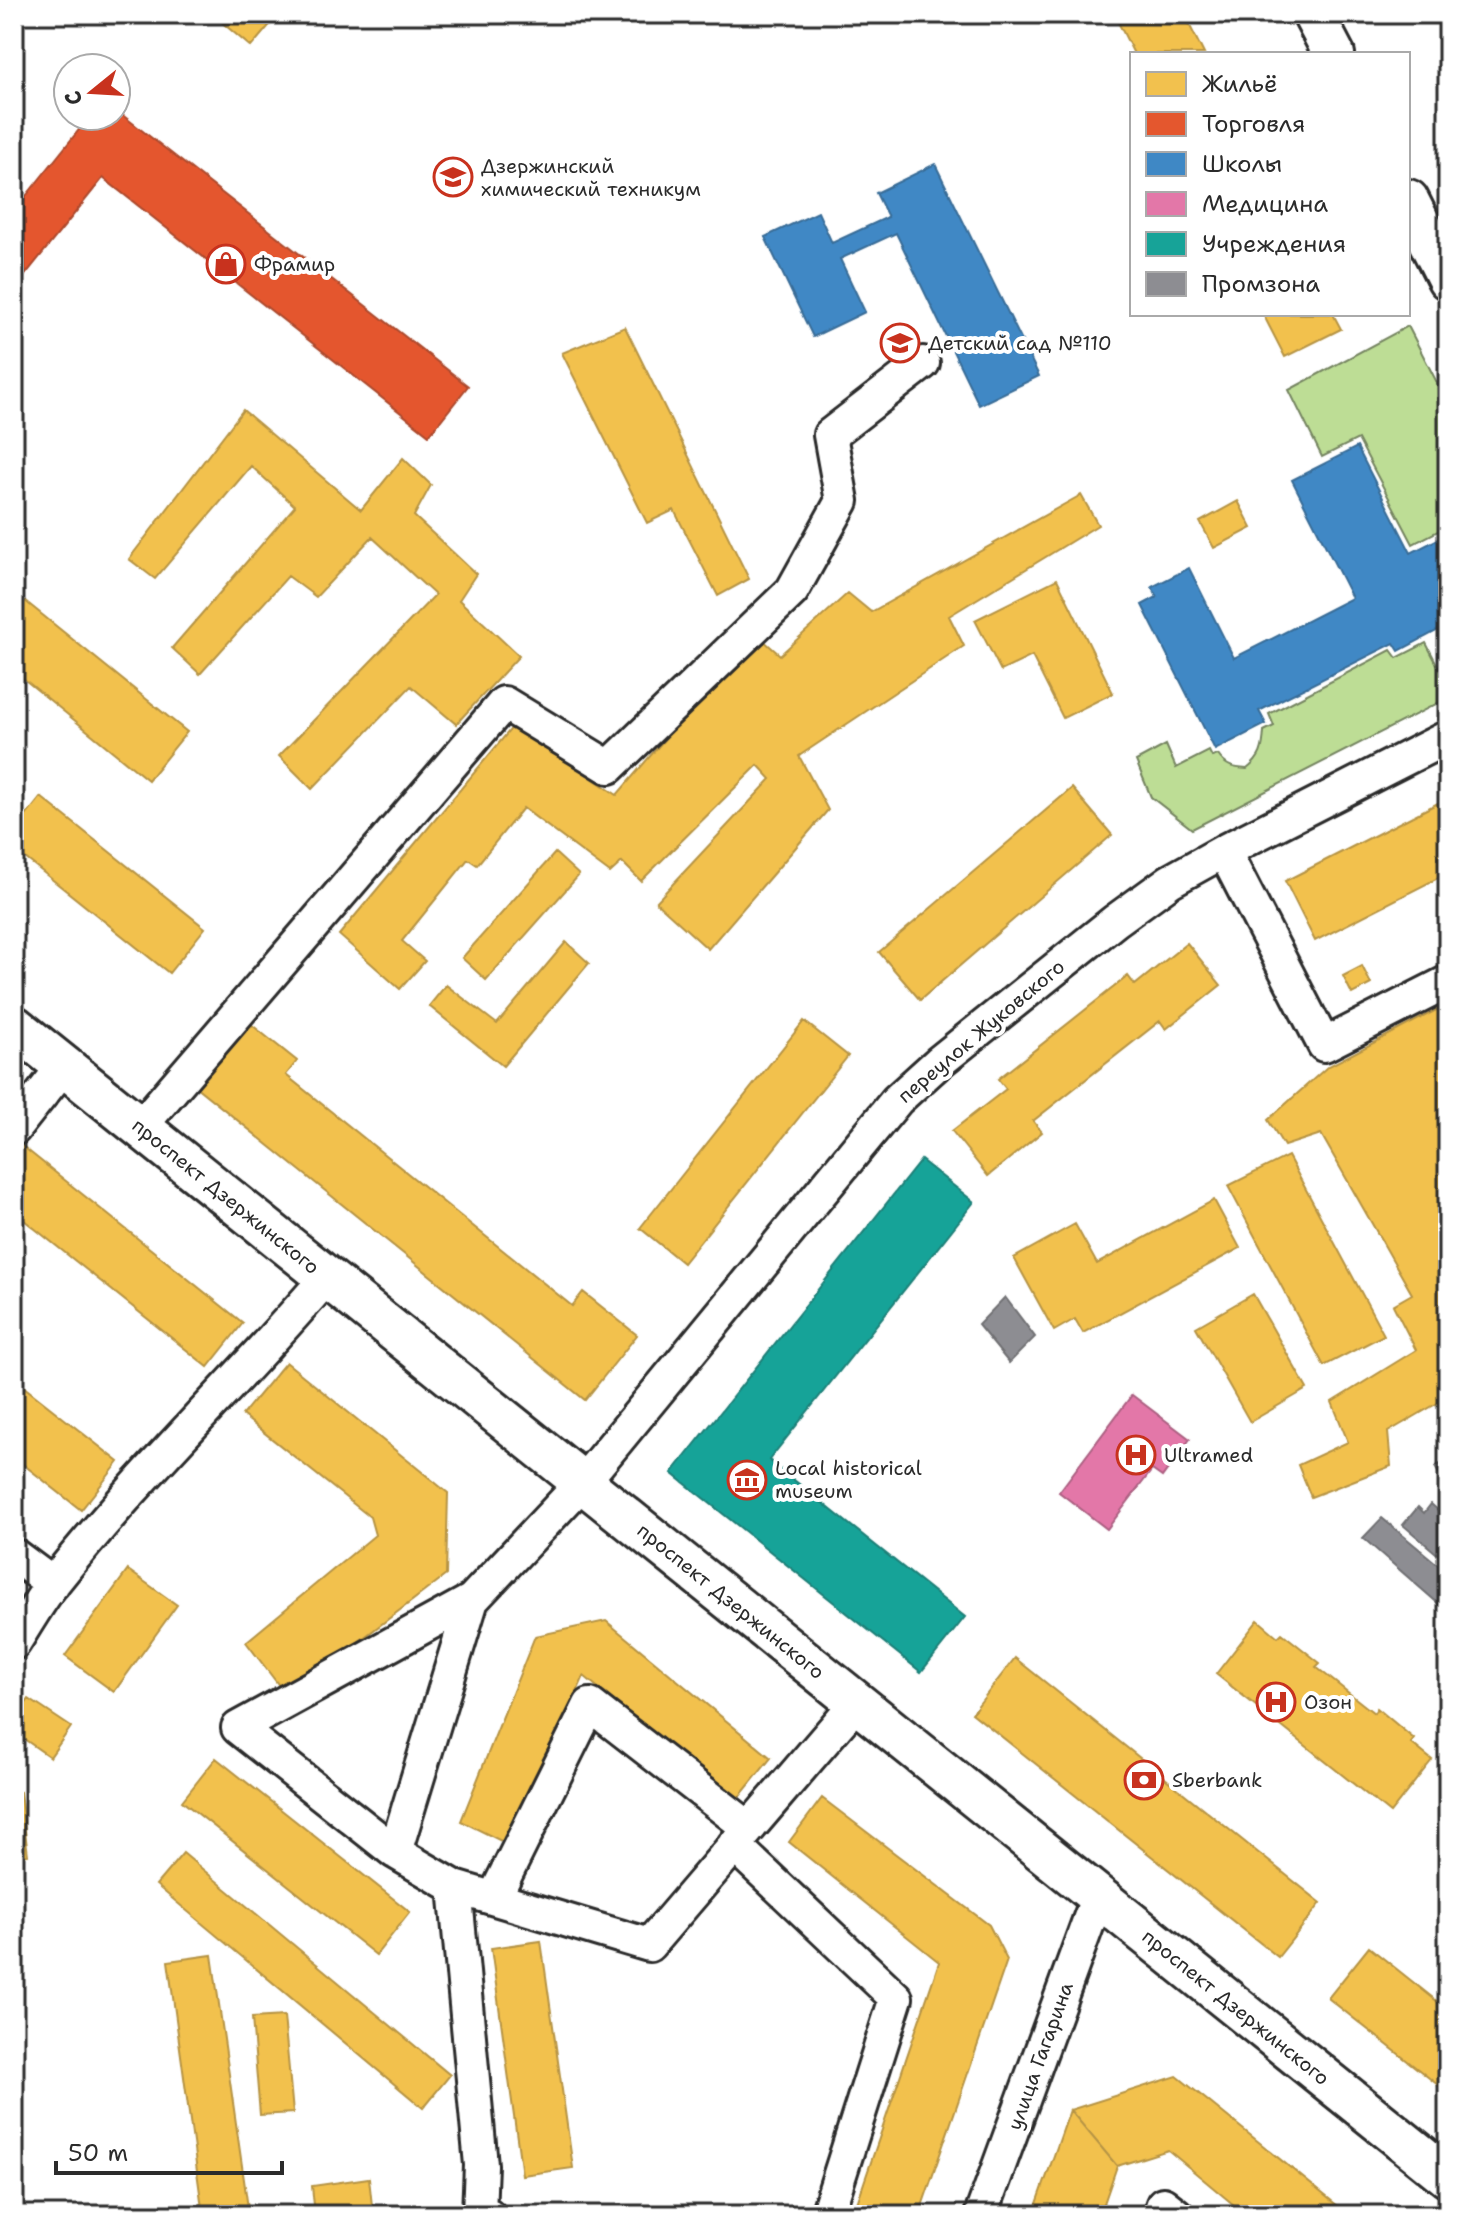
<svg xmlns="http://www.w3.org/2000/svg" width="1462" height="2229" viewBox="0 0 1462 2229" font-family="'Shantell Sans',sans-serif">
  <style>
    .green { fill: #bddd95; stroke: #748460; stroke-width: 2 }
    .homes { fill: #f2c14e; stroke: #b69444; stroke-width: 2 }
    .shops { fill: #e4572e; stroke: #ac4a2d; stroke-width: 2 }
    .schools { fill: #3f88c5; stroke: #396c97; stroke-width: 2 }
    .health { fill: #e377a8; stroke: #ac6082; stroke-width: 2 }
    .public { fill: #17a398; stroke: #1d7f77; stroke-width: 2 }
    .industry { fill: #8d8d92; stroke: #707073; stroke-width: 2 }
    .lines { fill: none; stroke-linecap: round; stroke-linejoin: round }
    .minor-casing { stroke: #2b2b2b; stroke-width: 38 }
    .major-casing { stroke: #2b2b2b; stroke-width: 46 }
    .minor { stroke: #fff; stroke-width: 32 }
    .major { stroke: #fff; stroke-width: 40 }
    .labels { text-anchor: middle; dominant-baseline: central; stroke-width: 8; stroke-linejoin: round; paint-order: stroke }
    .poi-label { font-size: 20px; fill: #2b2b2b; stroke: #fff; text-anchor: start }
    .street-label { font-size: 20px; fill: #2b2b2b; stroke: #fff }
  </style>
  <rect width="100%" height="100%" fill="#fff"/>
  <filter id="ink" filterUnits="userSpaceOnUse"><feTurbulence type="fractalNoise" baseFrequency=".0125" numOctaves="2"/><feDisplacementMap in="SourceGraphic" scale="16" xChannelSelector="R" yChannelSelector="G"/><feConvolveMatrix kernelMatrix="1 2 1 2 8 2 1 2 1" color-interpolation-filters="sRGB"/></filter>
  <g filter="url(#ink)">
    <path class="green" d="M1408,326L1448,404V526L1413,544L1358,439L1322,457L1289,390Z
      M1426,643L1448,685V698L1192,829L1151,797L1136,761L1166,745L1176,768L1209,751L1212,757L1218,755C1226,767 1234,768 1247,769C1261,758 1263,749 1264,731L1274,726L1269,714L1391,650L1397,658Z"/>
    <path class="homes" d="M212,14H279L251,47Z
      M1114,14H1184L1204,54H1134Z
      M1263,314H1333L1341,329L1285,357Z
      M625,327L749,579L718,596L674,510L647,523L562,353Z
      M243,410L361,510L403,458L431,485L414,516L476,574L459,600L519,656L456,724L411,686L312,789L279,756L435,595L372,537L316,597L288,576L200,674L172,648L295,506L251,466L155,579L129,559Z
      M1081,495L1098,525L949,616L964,646L799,756L828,810L708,949L656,902L771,779L758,765L641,881L622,862L610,873L523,808L477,865L468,859L402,941L425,961L400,989L339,935L514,725L617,795L755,633L780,655L848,593L871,612Z
      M1238,501L1252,528L1214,548L1200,522Z
      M1057,579L1113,693L1063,718L1032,656L1001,671L975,620Z
      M14,592L187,732L148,780L14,671Z
      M1072,788L1112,835L920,1000L879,952Z
      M41,797L205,928L169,973L14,849V831Z
      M1448,798V873L1315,941L1285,881Z
      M555,853L579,875L486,980L462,958Z
      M566,942L589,963L503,1066L429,1006L446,985L497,1024Z
      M1187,943L1221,985L1166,1029L1160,1021L1033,1121L1042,1132L988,1176L952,1131L1006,1089L998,1079L1128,976L1135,985Z
      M1362,966L1371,984L1352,994L1343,976Z
      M1448,1004V1397L1388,1432L1391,1466L1311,1497L1298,1465L1348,1442L1332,1402L1416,1350L1393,1305L1412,1294L1321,1134L1284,1146L1268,1120L1327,1067Z
      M247,1021L297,1061L286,1075L572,1306L583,1292L637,1335L585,1400L195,1086Z
      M804,1021L848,1056L683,1263L640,1228Z
      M21,1145L243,1323L208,1367L14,1212V1153Z
      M1288,1156L1384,1335L1324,1366L1228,1186Z
      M1214,1200L1240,1248L1083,1333L1075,1319L1054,1331L1014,1258L1075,1224L1097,1264Z
      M1253,1294L1307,1389L1250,1422L1196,1327Z
      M286,1362L448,1493L446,1575L287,1696L246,1642L375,1535L370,1517L242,1415Z
      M14,1379L119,1462L81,1510L14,1457Z
      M128,1570L177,1605L114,1692L65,1656Z
      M1258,1620L1278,1637L1282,1633L1320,1663L1316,1667L1374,1713L1377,1708L1414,1739L1411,1743L1432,1760L1390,1813L1216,1674Z
      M606,1621L771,1758L736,1801L584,1676L509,1845L461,1821L535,1636Z
      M1015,1658L1321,1903L1278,1957L972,1713Z
      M29,1699L71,1727L50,1757L14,1732V1720Z
      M216,1758L410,1912L376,1955L182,1801Z
      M20,1792L28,1855L14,1857V1793Z
      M822,1798L989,1925L1007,1960L919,2215H853L939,1962L789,1842Z
      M183,1853L450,2075L423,2108L156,1885Z
      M541,1941L573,2168L522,2175L491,1948Z
      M1369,1947L1448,2010V2093L1328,1998Z
      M212,1955L249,2215H203L168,1961Z
      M284,2016L293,2113L260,2115L252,2018Z
      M1177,2076L1349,2215H1246L1168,2150L1117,2166L1070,2110Z
      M1070,2110L1117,2166L1100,2215H1033Z
      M369,2178L373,2215H315L312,2186Z"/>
    <path class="shops" d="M116,110L468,386L429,435L103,178L14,289V211L90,116H116Z"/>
    <path class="schools" d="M935,164L1039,376L979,405L896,233L840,259L865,312L813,337L765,237L818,212L832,243L888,217L876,193Z
      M1357,447L1411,553L1448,534V625L1399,651L1394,643L1259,711L1266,724L1215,750L1142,605L1157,597L1152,587L1189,568L1234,658L1352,598L1292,480Z"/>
    <path class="health" d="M1132,1395L1190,1439L1162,1477L1152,1470L1107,1529L1059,1492Z"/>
    <path class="public" d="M921,1160L974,1202L769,1460L965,1617L921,1672L672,1473Z"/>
    <path class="industry" d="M1005,1297L1035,1337L1009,1363L978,1325Z
      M1448,1460V1489L1435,1467Z
      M1431,1504L1448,1519V1563L1403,1525L1418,1507L1424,1513Z
      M1382,1518L1448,1573V1612L1363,1538Z"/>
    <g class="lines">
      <g class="minor-casing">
        <path id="minor" d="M1224,851L1324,1045L1448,982
          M140,1127L504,703L609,767L792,591L842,501L830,435L923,363
          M14,1129L64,1066
          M14,1555L53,1584
          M14,1643C27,1623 39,1601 54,1582C139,1475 238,1381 327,1277
          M734,1845L896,1998L827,2215
          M395,1852L238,1728L472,1600
          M455,1887L395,1852L472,1600L583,1482L897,1100L939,1062L1115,921L1170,881L1224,851L1448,737
          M494,1898L590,1705L749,1828
          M489,2215L479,2213L481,2165L455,1887L649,1945L857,1702
          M981,2215L1098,1896
          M1159,2215L1163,2204L1177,2215"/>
      </g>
      <g class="major-casing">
        <path id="major" d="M1313,14L1334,54
          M1408,200L1448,279
          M14,1026L1448,2177"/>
      </g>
      <use href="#minor" class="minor"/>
      <use href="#major" class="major"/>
    </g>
  </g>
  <defs>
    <g id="university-ring" transform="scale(2)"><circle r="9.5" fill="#fff" stroke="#c8321e" stroke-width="1.5"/><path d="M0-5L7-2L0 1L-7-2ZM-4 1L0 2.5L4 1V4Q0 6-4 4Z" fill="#c8321e"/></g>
    <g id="shop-ring" transform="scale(2)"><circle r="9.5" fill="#fff" stroke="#c8321e" stroke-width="1.5"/><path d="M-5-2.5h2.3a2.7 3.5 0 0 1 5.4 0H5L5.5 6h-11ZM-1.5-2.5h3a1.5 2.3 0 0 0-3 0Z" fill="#c8321e"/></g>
    <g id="school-ring" transform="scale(2)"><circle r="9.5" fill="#fff" stroke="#c8321e" stroke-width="1.5"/><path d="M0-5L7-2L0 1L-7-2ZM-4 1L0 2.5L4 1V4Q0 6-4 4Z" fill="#c8321e"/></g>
    <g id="hospital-ring" transform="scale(2)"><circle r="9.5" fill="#fff" stroke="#c8321e" stroke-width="1.5"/><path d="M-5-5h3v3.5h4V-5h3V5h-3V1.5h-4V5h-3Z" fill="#c8321e"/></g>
    <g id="museum-ring" transform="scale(2)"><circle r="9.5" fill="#fff" stroke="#c8321e" stroke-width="1.5"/><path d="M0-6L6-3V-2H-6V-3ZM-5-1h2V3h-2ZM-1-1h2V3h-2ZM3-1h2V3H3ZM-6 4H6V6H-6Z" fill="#c8321e"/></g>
    <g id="bank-ring" transform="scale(2)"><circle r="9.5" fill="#fff" stroke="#c8321e" stroke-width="1.5"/><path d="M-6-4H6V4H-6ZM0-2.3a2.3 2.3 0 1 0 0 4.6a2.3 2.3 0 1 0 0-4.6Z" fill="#c8321e"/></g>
  </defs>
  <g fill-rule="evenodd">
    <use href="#university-ring" x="453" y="177"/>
    <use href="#shop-ring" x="226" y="264"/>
    <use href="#school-ring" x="900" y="343"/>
    <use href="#hospital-ring" x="1136" y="1455"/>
    <use href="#museum-ring" x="747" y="1480"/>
    <use href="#hospital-ring" x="1276" y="1702"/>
    <use href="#bank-ring" x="1144" y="1780"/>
  </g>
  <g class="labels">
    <g class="poi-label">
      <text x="481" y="166">Дзержинский<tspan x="481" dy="23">химический техникум</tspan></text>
      <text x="254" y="264">Фрамир</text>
      <text x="928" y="343">Детский сад №110</text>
      <text x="1164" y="1455">Ultramed</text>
      <text x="775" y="1468">Local historical<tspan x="775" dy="23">museum</tspan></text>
      <text x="1304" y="1702">Озон</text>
      <text x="1172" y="1780">Sberbank</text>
    </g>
    <g class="street-label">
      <text transform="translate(981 1031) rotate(-40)">переулок Жуковского</text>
      <text transform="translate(226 1196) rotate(39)">проспект Дзержинского</text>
      <text transform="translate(731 1601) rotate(39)">проспект Дзержинского</text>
      <text transform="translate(1236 2007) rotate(39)">проспект Дзержинского</text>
      <text transform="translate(1040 2056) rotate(-70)">улица Гагарина</text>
    </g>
  </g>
  <rect width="1462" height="2229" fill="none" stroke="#fff" stroke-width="48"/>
  <rect x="24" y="24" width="1414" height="2181" fill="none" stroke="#2b2b2b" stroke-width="3" filter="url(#ink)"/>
  <rect x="1130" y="52" width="280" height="264" fill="#ffffff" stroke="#aaaaaa" stroke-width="2"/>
  <rect x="1146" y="72" width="40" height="24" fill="#f2c14e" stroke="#aaaaaa" stroke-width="2"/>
  <text x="1202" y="92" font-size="24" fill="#2b2b2b">Жильё</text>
  <rect x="1146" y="112" width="40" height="24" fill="#e4572e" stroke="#aaaaaa" stroke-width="2"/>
  <text x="1202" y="132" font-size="24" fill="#2b2b2b">Торговля</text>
  <rect x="1146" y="152" width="40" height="24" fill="#3f88c5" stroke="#aaaaaa" stroke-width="2"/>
  <text x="1202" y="172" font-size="24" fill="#2b2b2b">Школы</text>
  <rect x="1146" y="192" width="40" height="24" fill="#e377a8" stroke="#aaaaaa" stroke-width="2"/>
  <text x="1202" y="212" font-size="24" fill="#2b2b2b">Медицина</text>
  <rect x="1146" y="232" width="40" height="24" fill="#17a398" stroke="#aaaaaa" stroke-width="2"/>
  <text x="1202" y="252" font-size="24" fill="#2b2b2b">Учреждения</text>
  <rect x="1146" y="272" width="40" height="24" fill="#8d8d92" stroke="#aaaaaa" stroke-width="2"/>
  <text x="1202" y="292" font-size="24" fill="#2b2b2b">Промзона</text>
  <g transform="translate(92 92) rotate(252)"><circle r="38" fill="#ffffff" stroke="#aaaaaa" stroke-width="2"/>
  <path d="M0-6L14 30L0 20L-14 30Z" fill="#c8321e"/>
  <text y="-12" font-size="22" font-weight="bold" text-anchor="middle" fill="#2b2b2b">С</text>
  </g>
  <path d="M56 2161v12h226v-12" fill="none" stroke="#2b2b2b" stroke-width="4"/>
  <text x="68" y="2161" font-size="24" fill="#2b2b2b" stroke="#ffffff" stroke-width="6" paint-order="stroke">50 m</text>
</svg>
